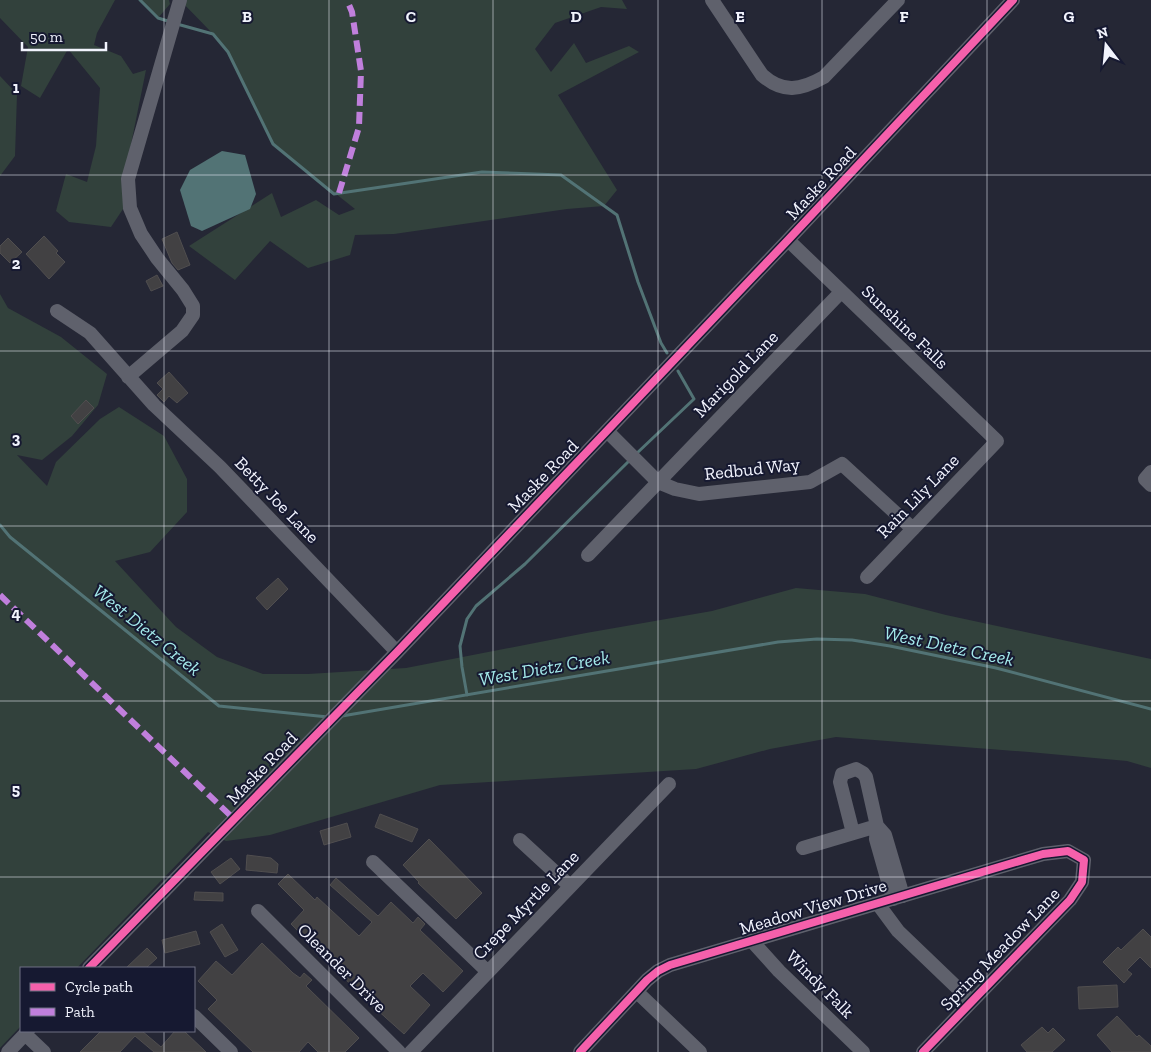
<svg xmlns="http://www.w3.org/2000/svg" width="1151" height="1052" viewBox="0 0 1151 1052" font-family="'Zilla Slab',serif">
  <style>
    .green { fill: #32413c }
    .water { fill: #527375 }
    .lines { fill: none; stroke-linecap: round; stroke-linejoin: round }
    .stream { stroke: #527375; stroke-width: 3 }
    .building { fill: #424143; stroke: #504e4f }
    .minor { stroke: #5f616c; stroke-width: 14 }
    .quiet { stroke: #c07fdc; stroke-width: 6; stroke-dasharray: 12 6; stroke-linecap: butt }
    .cycleway-casing { stroke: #161931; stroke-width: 11 }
    .cycleway { stroke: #f560ab; stroke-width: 8 }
    .grid { fill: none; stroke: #f1f3fd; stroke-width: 1; stroke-opacity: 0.55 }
    .labels { text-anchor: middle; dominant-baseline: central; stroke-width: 4; stroke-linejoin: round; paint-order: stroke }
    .street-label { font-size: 18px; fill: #f1f3fd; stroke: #161931 }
    .water-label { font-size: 19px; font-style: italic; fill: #a4eaeb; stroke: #161931 }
    .grid-label { font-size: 16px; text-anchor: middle; font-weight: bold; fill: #f1f3fd; stroke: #161931; stroke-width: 4; stroke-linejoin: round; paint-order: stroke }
  </style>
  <rect width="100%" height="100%" fill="#252735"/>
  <path class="green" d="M0,0H115L97,33L94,45L121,56L133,74L146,70L124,179L127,203L111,227L69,222L56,211L66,174L87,182L96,146L100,88L68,49L40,98L21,86L28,47L0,18Z
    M140,0H169L170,4L158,18Z
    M180,0H622L627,9L601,7L555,23L535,49L551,72L574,43L586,63L629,46L639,52L558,95L617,190L604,206L567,209L394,234L355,235L350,255L308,268L270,241L235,280L189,246L272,193L281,217L316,200L339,215L355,209L273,144L228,52L213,34Z
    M0,76L17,94L15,156L0,176Z
    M0,294L8,308L61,337L107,374L98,405L72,436L42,460L17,455L47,486L56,462L100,419L119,407L164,436L187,479V512L150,552L115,561L176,627L217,657L263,674H308L406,668L586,633L712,611L796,588L865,594L946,615L1151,659V768L1127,761L1029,752L836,737L770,749L696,769L440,785L270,835L226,841L208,832L77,968H21V1026L0,1048Z"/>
  <path class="water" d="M222,151L245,155L256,194L250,209L202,231L191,226L180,190L190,170Z"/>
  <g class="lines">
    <path class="stream" d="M140,0L158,18L171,22
      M177,24L213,34L228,52L273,144L334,194L482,172L561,175L617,215L638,282L661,343L667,353
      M636,454L694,399L678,371
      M0,525L10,537L219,706L328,717
      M467,695L462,667L460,646L467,619L476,606L525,564L630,460
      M342,716L778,642L817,639L852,640L890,646L996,668L1151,709"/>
  </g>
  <path class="building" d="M177,232L190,265L178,270L172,263L162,239Z
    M44,236L58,251L56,253L65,262L49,279L26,254Z
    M8,238L22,252L10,263L0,253V246Z
    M157,275L163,286L151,291L146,281Z
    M169,372L188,393L177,403L169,396L164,402L157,395L163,389L157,383Z
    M86,400L94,408L78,424L71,416Z
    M278,578L288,589L267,610L256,598Z
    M380,814L418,829L412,842L375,827Z
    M347,823L351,837L324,845L320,831Z
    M429,839L482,893L456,919L418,883L419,882L403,865Z
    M247,855L271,858L278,864L277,873L246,870Z
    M231,858L240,869L220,884L211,872Z
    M288,874L315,900L317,897L359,936L372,922L330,885L336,878L378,916L391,902L413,923L418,917L425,924L420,930L463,971L443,992L423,973L410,986L430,1005L404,1034L366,1000L291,924L304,910L278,884Z
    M195,892L223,893V901L194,900Z
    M222,924L238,950L225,957L210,932Z
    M1143,929L1151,937V968L1140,957L1127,970L1132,974L1124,983L1103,962L1118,947L1121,950Z
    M196,931L200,944L165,953L162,940Z
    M262,943L293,973L300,978L304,973L312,980L306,986L359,1038L345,1052H318L308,1042L299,1052H253L208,1009L217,1000L198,981L216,961L232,975Z
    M147,948L157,958L146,968H126Z
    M1117,985L1118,1007L1079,1009L1078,987Z
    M1117,1016L1137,1037L1139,1035L1151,1046V1052H1112L1097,1035Z
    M1042,1027L1048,1033L1053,1028L1065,1040L1052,1052H1027L1021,1045Z
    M101,1031H142L161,1047L175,1031H184L206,1052H154L135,1036L120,1052H80Z"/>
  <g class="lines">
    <path class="minor" d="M712,0L762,75C783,94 801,90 824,77L898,0
      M788,240L997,441L867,577
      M57,311L90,333L154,405L220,467L397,652
      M128,377L182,331L193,315V306L183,290L157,258L141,234L130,208L128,179L180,0
      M607,431L658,482L675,489L699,494L810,482L842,464L913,529
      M1151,472L1145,479L1151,485
      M588,555L841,292
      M877,826L885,835L903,896
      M853,833L840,782L842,774L856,769L863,773L866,777L877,826L876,839L893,899
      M520,840L570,886
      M803,848L877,826
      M373,862L488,972
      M878,904L898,931L971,1001
      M258,911L399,1052
      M752,941L779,971L863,1052
      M89,968L397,652L788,240L1013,0
      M637,992L700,1052
      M194,1016L231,1052
      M25,1034L44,1052
      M8,1052L28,1031
      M411,1052L669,784
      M580,1052L647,980L658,971L670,965L1043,854L1068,851L1084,860L1082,882L1070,900L923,1052"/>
    <path class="quiet" d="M339,193L359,127L361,71L352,12L347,0
      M0,595L234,819"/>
    <g class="cycleway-casing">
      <path id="cycleway" d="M89,968L397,652L788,240L1013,0
        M580,1052L647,980L658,971L670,965L1043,854L1068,851L1084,860L1082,882L1070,900L923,1052"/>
    </g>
    <use href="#cycleway" class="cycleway"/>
  </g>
  <path class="grid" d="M164,0V968M329,0V1052M493,0V1052M658,0V1052M822,0V1052M987,0V1052M0,175H1151M0,351H1151M0,526H1151M0,701H1151M0,877H1151M164,1031V1052"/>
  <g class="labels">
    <g class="street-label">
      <text transform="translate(821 183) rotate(-47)">Maske Road</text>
      <text transform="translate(905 327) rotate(44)">Sunshine Falls</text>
      <text transform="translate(736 374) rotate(-46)">Marigold Lane</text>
      <text transform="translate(752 469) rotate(-6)">Redbud Way</text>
      <text transform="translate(543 476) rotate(-46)">Maske Road</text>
      <text transform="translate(918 496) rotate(-46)">Rain Lily Lane</text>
      <text transform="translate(277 500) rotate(46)">Betty Joe Lane</text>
      <text transform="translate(262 768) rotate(-46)">Maske Road</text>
      <text transform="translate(526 905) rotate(-46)">Crepe Myrtle Lane</text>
      <text transform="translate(813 907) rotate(-17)">Meadow View Drive</text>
      <text transform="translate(1000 949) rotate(-46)">Spring Meadow Lane</text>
      <text transform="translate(342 968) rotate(45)">Oleander Drive</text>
      <text transform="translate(820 984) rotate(45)">Windy Falk</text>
    </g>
    <g class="water-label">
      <text transform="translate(147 630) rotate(39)">West Dietz Creek</text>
      <text transform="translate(949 646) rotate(12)">West Dietz Creek</text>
      <text transform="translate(544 668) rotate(-10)">West Dietz Creek</text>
    </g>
  </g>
  <g class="grid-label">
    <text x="247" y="22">B</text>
    <text x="411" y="22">C</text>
    <text x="576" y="22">D</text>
    <text x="740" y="22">E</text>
    <text x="904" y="22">F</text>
    <text x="1069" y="22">G</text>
    <text x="16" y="93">1</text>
    <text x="16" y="269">2</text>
    <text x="16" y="444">3</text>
    <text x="16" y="619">4</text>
    <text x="16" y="795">5</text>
  </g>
  <rect x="20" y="967" width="175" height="65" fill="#161931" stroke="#6e7083"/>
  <rect x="30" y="983" width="25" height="8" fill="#f560ab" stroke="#6e7083"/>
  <text x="65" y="992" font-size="15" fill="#f1f3fd">Cycle path</text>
  <rect x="30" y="1008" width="25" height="8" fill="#c07fdc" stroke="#6e7083"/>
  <text x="65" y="1017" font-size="15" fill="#f1f3fd">Path</text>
  <g transform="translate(1106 45) rotate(344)" stroke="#161931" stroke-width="4" paint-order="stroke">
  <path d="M0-4L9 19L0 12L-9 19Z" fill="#f1f3fd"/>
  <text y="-8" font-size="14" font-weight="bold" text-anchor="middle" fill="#f1f3fd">N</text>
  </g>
  <path d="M22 42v8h84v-8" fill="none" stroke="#f1f3fd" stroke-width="2.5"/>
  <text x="30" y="42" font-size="15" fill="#f1f3fd" stroke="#161931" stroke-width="4" paint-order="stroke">50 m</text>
</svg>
